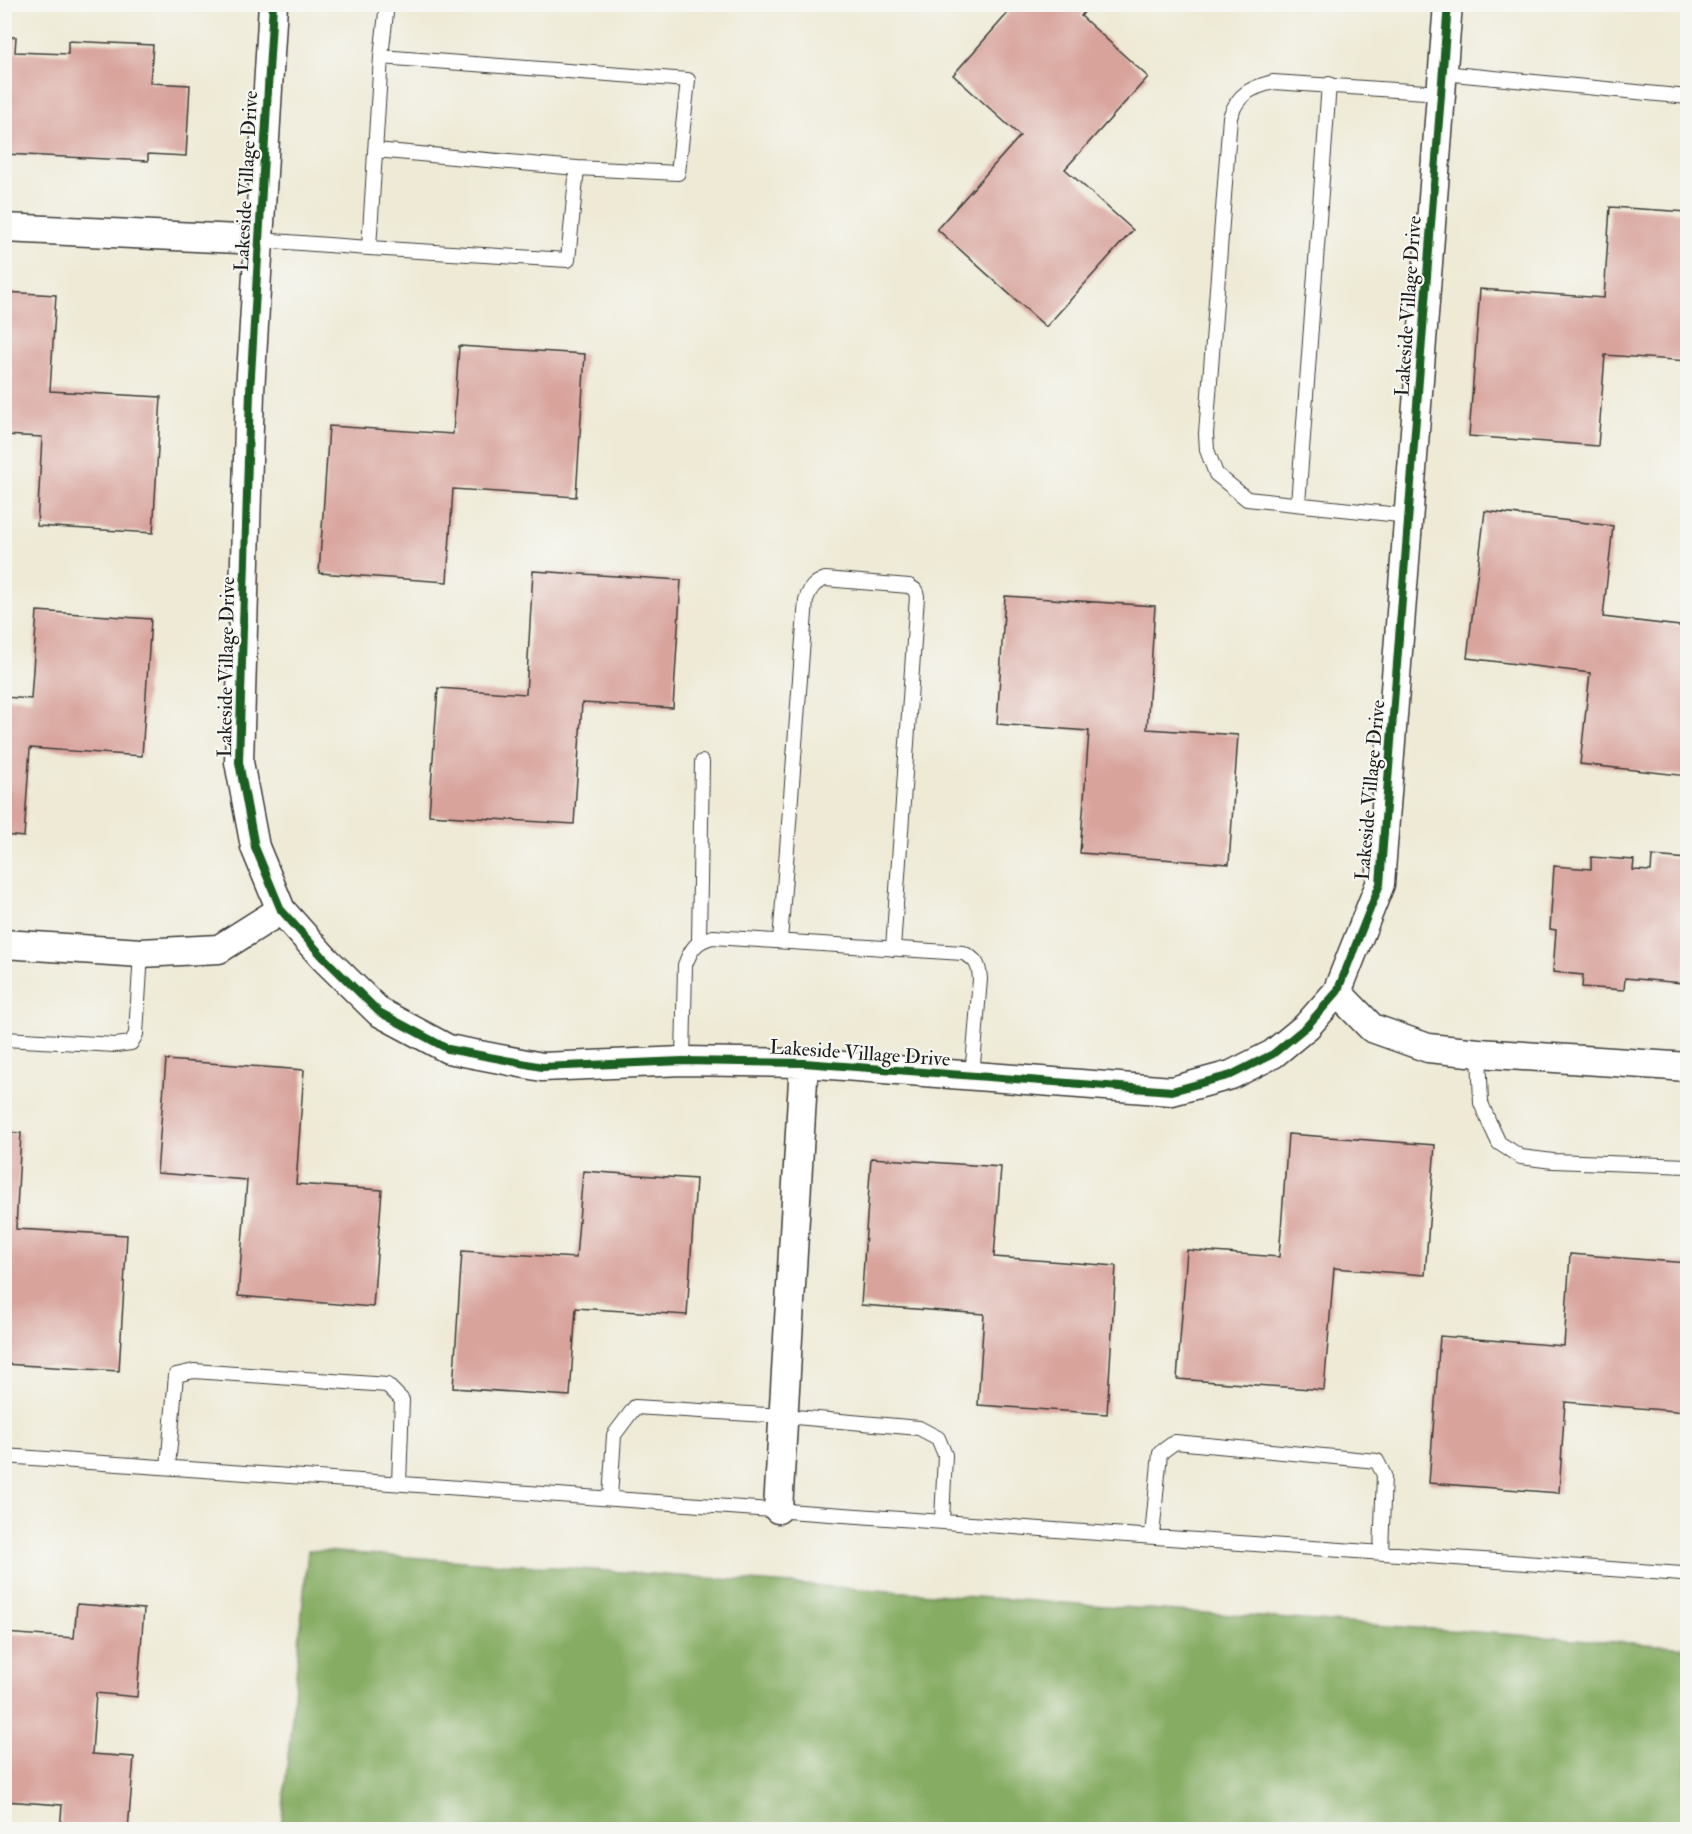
<svg xmlns="http://www.w3.org/2000/svg" width="1692" height="1834" viewBox="0 0 1692 1834" font-family="'IM FELL Double Pica',serif">
  <style>
    .forest { fill: #85ac62; stroke: #50643f; stroke-width: 1.5 }
    .building { fill: #d8a39b }
    .lines { fill: none; stroke-linecap: round; stroke-linejoin: round }
    .service-casing { stroke: #3c3b38; stroke-width: 16 }
    .minor-casing { stroke: #3c3b38; stroke-width: 31 }
    .service { stroke: #fff; stroke-width: 14 }
    .minor { stroke: #fff; stroke-width: 28 }
    .cycleway-casing { stroke: #f6f6f2; stroke-width: 11 }
    .cycleway { stroke: #1b5e20; stroke-width: 8 }
    .labels { text-anchor: middle; dominant-baseline: central; stroke-width: 4.5; stroke-linejoin: round; paint-order: stroke }
    .street-label { font-size: 20px; fill: #1c1c1c; stroke: #f6f6f2 }
  </style>
  <rect width="100%" height="100%" fill="#f6f6f2"/>
  <filter id="ink" filterUnits="userSpaceOnUse"><feTurbulence type="fractalNoise" baseFrequency=".0167" numOctaves="2"/><feDisplacementMap in="SourceGraphic" scale="12" xChannelSelector="R" yChannelSelector="G"/><feConvolveMatrix kernelMatrix="1 2 1 2 8 2 1 2 1" color-interpolation-filters="sRGB"/></filter>
  <filter id="wash" filterUnits="userSpaceOnUse"><feTurbulence type="fractalNoise" baseFrequency=".008" numOctaves="4" result="noise"/><feDisplacementMap in="SourceGraphic" scale="24" xChannelSelector="R" yChannelSelector="G"/><feGaussianBlur stdDeviation="1.35" result="paint"/><feColorMatrix in="noise" values="0 0 0 0 0 0 0 0 0 0 0 0 0 0 0 0 0 1.4 0 .05"/><feComposite in="paint" operator="in"/></filter>
  <g filter="url(#wash)">
    <rect width="100%" height="100%" fill="#eeead6"/>
    <path class="forest" d="M308,1550L1687,1647V1829H281Z"/>
    <g id="blocks">
      <path class="building" d="M1016,4H1091L1081,16L1148,77L1065,169L1133,230L1046,327L937,229L1020,136L953,75Z
        M4,37H16L15,52L68,54V41L153,45L150,83L190,85L186,156L148,154V161L4,154Z
        M1610,207L1688,212V361L1605,355L1598,446L1469,436L1480,289L1604,298Z
        M4,292L56,295L50,391L161,397L153,533L37,526L42,437L4,435Z
        M459,346L585,354L576,497L453,489L447,582L319,573L329,426L453,434Z
        M1485,511L1613,526L1603,617L1688,627V776L1580,764L1590,673L1467,658Z
        M533,571L681,580L673,708L582,703L574,824L429,815L438,688L526,694Z
        M1005,596L1155,606L1147,729L1238,735L1229,864L1080,853L1089,731L997,724Z
        M37,611L151,619L142,756L30,748L24,837L4,835V697L31,699Z
        M1652,856L1688,859V939L1683,983L1625,978L1624,990L1582,987L1583,975L1553,972L1556,930L1550,929L1554,866L1591,869V857L1634,860L1633,870L1651,871Z
        M166,1060L304,1070L296,1184L382,1190L373,1307L238,1296L247,1180L157,1173Z
        M4,1132L21,1133L16,1229L127,1235L119,1371L4,1364L8,1275H4Z
        M1288,1134L1435,1145L1425,1275L1334,1268L1324,1390L1177,1379L1187,1250L1279,1257Z
        M871,1158L1001,1167L994,1257L1116,1266L1107,1414L978,1405L984,1314L861,1305Z
        M583,1171L696,1179L687,1315L576,1308L570,1396L453,1388L462,1251L576,1258Z
        M1570,1254L1688,1263V1412L1565,1402L1559,1493L1429,1483L1440,1336L1564,1346Z
        M77,1604L144,1609L137,1697L96,1693L92,1754L134,1757L128,1830H60L62,1805L4,1801V1633L74,1638Z"/>
    </g>
  </g>
  <g filter="url(#ink)">
    <use href="#blocks" fill-opacity="0" stroke="#3c3b38" stroke-width="1.5"/>
    <g class="lines">
      <g class="service-casing">
        <path id="service" d="M381,57L688,80L678,173L577,168L568,260L369,248L381,57L387,4
          M1443,73L1688,97
          M375,150L577,168
          M260,240L369,248
          M1298,504L1329,84
          M1409,516L1247,499L1216,474L1207,450L1206,434L1230,117C1238,94 1250,88 1273,82L1441,93
          M699,940L702,762
          M780,941L806,600C810,588 814,583 825,579L909,586L915,590L917,596L893,949
          M4,1039L116,1045L131,1043L136,1034L141,953
          M1479,1053L1481,1103L1489,1122L1499,1143L1521,1157L1553,1161L1688,1166
          M683,1061L685,965C691,949 696,941 713,937L963,953C976,959 979,964 980,979L972,1077
          M4,1456L1682,1574L1688,1571
          M168,1467L176,1375L194,1371L387,1385L402,1400L399,1483
          M610,1498L614,1435L635,1407L784,1416L919,1428L938,1438L945,1455L942,1521
          M1152,1536L1160,1453L1175,1442L1377,1461L1384,1475L1381,1552"/>
      </g>
      <g class="minor-casing">
        <path id="minor" d="M273,4L250,392L239,762L255,847L281,910L324,958L379,1012L448,1049L542,1067L683,1061L804,1063L1172,1091L1231,1075L1273,1054L1307,1026L1337,992L1380,884L1448,4
          M4,228L260,240
          M4,944L141,953L219,949L281,910
          M1337,992L1372,1028L1428,1048L1479,1053L1688,1067
          M778,1509L804,1063"/>
      </g>
      <use href="#service" class="service"/>
      <use href="#minor" class="minor"/>
      <g class="cycleway-casing">
        <path id="cycleway" d="M273,4L250,392L239,762L255,847L281,910L324,958L379,1012L448,1049L542,1067L683,1061L804,1063L1172,1091L1231,1075L1273,1054L1307,1026L1337,992L1380,884L1448,4"/>
      </g>
      <use href="#cycleway" class="cycleway"/>
    </g>
  </g>
  <g class="labels">
    <g class="street-label">
      <text transform="translate(246 181) rotate(-87)">Lakeside Village Drive</text>
      <text transform="translate(1408 306) rotate(-86)">Lakeside Village Drive</text>
      <text transform="translate(226 667) rotate(-89)">Lakeside Village Drive</text>
      <text transform="translate(1370 790) rotate(-85)">Lakeside Village Drive</text>
      <text transform="translate(860 1053) rotate(4)">Lakeside Village Drive</text>
    </g>
  </g>
  <rect width="1692" height="1834" fill="none" stroke="#f6f6f2" stroke-width="24"/>
</svg>
